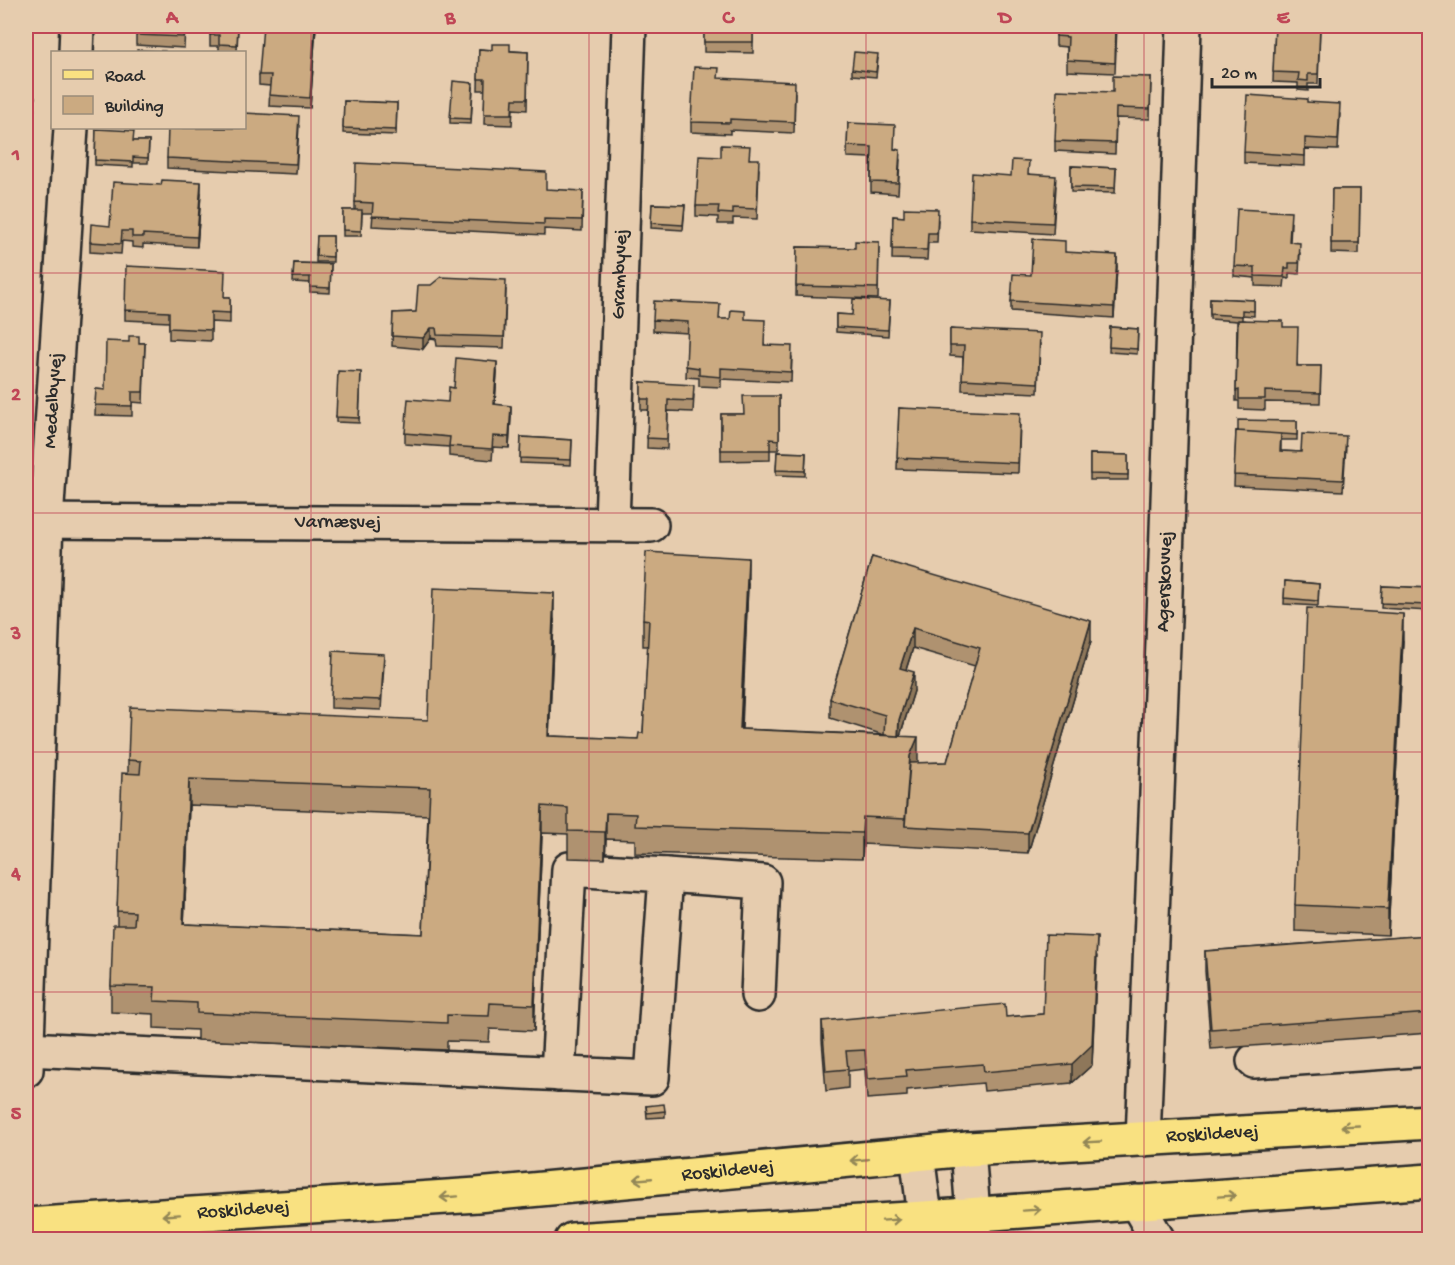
<svg xmlns="http://www.w3.org/2000/svg" width="1455" height="1265" viewBox="0 0 1455 1265" font-family="'Gochi Hand',sans-serif">
  <style>
    .lines { fill: none; stroke-linecap: round; stroke-linejoin: round }
    .minor-casing { stroke: #2b2b2b; stroke-width: 38 }
    .major-casing { stroke: #2b2b2b; stroke-width: 38 }
    .minor { stroke: #e6ccae; stroke-width: 33 }
    .major { stroke: #f9e181; stroke-width: 33 }
    .wall { fill: #af926f; stroke: #2b2b2b; stroke-width: 1.5; fill-rule: evenodd }
    .shaded-wall { fill: #8e775a; stroke: #2b2b2b; stroke-width: 1.5 }
    .building { fill: #cbaa81; stroke: #2b2b2b; stroke-width: 1.5; fill-rule: evenodd }
    .oneway { stroke: #928656 }
    .grid { fill: none; stroke: #c04656; stroke-width: 1.5; stroke-opacity: 0.55 }
    .labels { text-anchor: middle; dominant-baseline: central; stroke-width: 6; stroke-linejoin: round; paint-order: stroke }
    .street-label { font-size: 20px; fill: #2b2b2b; stroke: #e6ccae }
    .neatline { fill: none; stroke: #c04656; stroke-width: 2 }
    .grid-label { font-size: 20px; text-anchor: middle; font-weight: bold; fill: #c04656 }
  </style>
  <rect width="100%" height="100%" fill="#e6ccae"/>
  <filter id="ink" filterUnits="userSpaceOnUse"><feTurbulence type="fractalNoise" baseFrequency=".0167" numOctaves="2"/><feDisplacementMap in="SourceGraphic" scale="12" xChannelSelector="R" yChannelSelector="G"/><feConvolveMatrix kernelMatrix="1 2 1 2 8 2 1 2 1" color-interpolation-filters="sRGB"/></filter>
  <g filter="url(#ink)">
    <g class="lines">
      <g class="minor-casing">
        <g id="minor">
          <path d="M76,52L77,26"/>
          <path id="s1" d="M26,521L651,525"/>
          <path id="s2" d="M612,523L629,26"/>
          <path d="M666,875L763,882L758,995"/>
          <path d="M26,1049L652,1078L666,875L569,869L558,1074"/>
          <path d="M1254,1061L1430,1049"/>
          <path id="s3" d="M26,1070L46,522L71,128"/>
          <path id="s4" d="M1143,1139L1164,619L1184,26"/>
          <path d="M968,1149L975,1240"/>
          <path d="M917,1154L928,1240"/>
          <path d="M1136,1202L1158,1240"/>
        </g>
      </g>
      <g class="major-casing">
        <g id="major">
          <path id="s5" d="M26,1225L477,1195L968,1149L1430,1122"/>
          <path d="M572,1240L925,1218L1430,1181"/>
        </g>
      </g>
      <use href="#minor" class="minor"/>
      <use href="#major" class="major"/>
    </g>
    <path class="wall" d="M136,26H185L184,48L136,45Z
      M210,26H238L237,52H219V46H210Z
      M316,26L310,108L269,106L270,86L259,85V75Z
      M704,26H753V53L704,52Z
      M1056,26H1117L1115,73L1067,71V47L1056,46Z
      M1275,26H1320L1318,84H1308V91L1298,90V83L1273,82Z
      M479,49L528,52L527,110L513,109L512,125L484,124L485,90H478Z
      M878,59L876,77L852,75V69Z
      M1151,77L1150,119L1116,118L1115,154L1055,151V141L1113,92Z
      M473,88L471,124L450,123V118Z
      M795,93L794,133L730,130V134L691,132V122Z
      M26,96L35,102L32,139H26Z
      M344,101L397,103L396,135L343,133Z
      M1307,102L1340,114L1338,150L1305,149V166L1244,163V152Z
      M848,123L895,149L900,160L898,194L871,192V158L847,157Z
      M299,126L296,174L167,168V158Z
      M96,129L133,141H149L148,163H133V167L95,165Z
      M750,159L759,169L757,219L733,218V224H718V217L696,216V206Z
      M1071,166L1116,168L1115,193L1071,192Z
      M1029,174L1056,186L1053,234L970,229V219L1011,176Z
      M1332,189H1360L1359,254L1331,253Z
      M546,190L583,191L582,231L544,229V235L372,226L373,213H362L361,236H343V210H355V202Z
      M201,193L197,247L143,244V248L132,247V242L122,241L121,254L90,252V242L110,226Z
      M652,204L685,205L683,230L651,228Z
      M893,216L938,220L937,243H928L927,260L892,259Z
      M1291,223L1290,242L1300,253L1299,274L1289,273V279L1285,278L1284,287L1255,286V278L1234,276V266Z
      M317,236H333V262H316Z
      M879,242L878,299L796,296L797,247L855,248Z
      M1065,252L1117,266L1114,318L1011,311V301L1031,275Z
      M294,263L331,264L330,293L310,292V283L293,282Z
      M506,290L504,348L437,346L436,339L431,338L423,349L392,346L393,313L416,312Z
      M224,297H230V323L211,322V341L169,339V322L125,320V310Z
      M1210,298L1254,300V316L1242,315V320L1283,327L1298,366H1321L1320,403L1265,402V410L1239,409V401H1236L1237,321L1210,319Z
      M890,301L888,336L836,332V314L852,315Z
      M745,319L765,345L792,357L791,382L721,379V387L699,386V378L686,377L688,333L653,331V320Z
      M1110,327L1138,329L1137,354L1109,352Z
      M950,329L1040,344L1038,393L962,390L963,357L950,356Z
      M139,343H145L143,403L132,402V416L95,415L96,389L105,390Z
      M361,372L359,423L336,422V417Z
      M497,372L495,404L511,416L509,448L493,447L492,460L449,456V447L405,444V433L448,402L454,388Z
      M641,382L694,395L693,412L668,411L667,449L647,448L648,410H641Z
      M779,396V450H770V460L721,461V414H743Z
      M899,408L1020,424L1018,473L897,469Z
      M1297,421V440H1281V451L1301,452L1346,446L1343,491L1234,486L1236,431Z
      M521,437L572,440L571,465L520,463Z
      M777,452L806,453L805,476L776,475Z
      M1090,454L1128,455V480H1090Z
      M872,557L1091,641L1028,853L863,844L862,859L635,853V840L606,839L605,859L568,858V834L542,833L534,1031L490,1029L489,1042L447,1041V1050L197,1040V1030L154,1028V1014L111,1012V986L117,925V911L128,774V760L428,720L554,620L549,736L638,739L643,733L648,646H643V619L748,584L742,729L884,735L830,718V699ZM913,648L975,666L947,762L918,763L900,736L914,691L906,670ZM189,805L428,815L423,934L184,924Z
      M1285,581L1319,584L1318,606L1284,604Z
      M1382,586L1429,588L1428,611L1381,608Z
      M1403,640L1388,935L1295,931V905Z
      M384,664L381,710L331,708V698Z
      M1430,935V1033L1211,1049L1205,971V951Z
      M1097,957L1092,1065L1072,1083L984,1091L983,1083L907,1090V1096L867,1099L865,1069L848,1071V1088L826,1091L822,1040V1021L1006,1017L1043,1014Z
      M646,1106L665,1111V1117L647,1118Z"/>
    <path class="shaded-wall" d="M315,26H316L310,108V98Z
      M201,182V193L197,247V237Z
      M1117,255V266L1114,318V307Z
      M431,328V338L423,349V338Z
      M497,362V372L494,415V404Z
      M511,406V416L509,448V437Z
      M748,558V584L740,756V729Z
      M554,593V620L548,762V736Z
      M1403,614V640L1388,935V909Z
      M1091,621V641L1028,853V833Z
      M913,628V648L900,688V668Z
      M914,672V691L899,739L898,763L899,720Z
      M918,737V763L905,826L910,756Z
      M189,779V805L183,951V924Z
      M542,806V833L534,1031V1005Z
      M606,813V839L605,859V832Z
      M863,817V844L862,859V833Z
      M1097,937L1092,1065L1072,1083V1064Z"/>
    <path class="building" d="M136,26H184V37L136,35Z
      M210,26H238L237,45L219,44V35H210Z
      M263,26H315L310,98L269,95L271,75H259Z
      M704,26H753V42H704Z
      M1056,26H1116L1115,63L1067,60L1068,37L1056,36Z
      M1275,26H1320L1318,74H1308V81L1298,80L1299,73L1273,72Z
      M492,44H510V51L528,52L527,99H513L512,114H484L485,79H478L479,49L492,50Z
      M137,50L165,51V52H137Z
      M854,52L878,54L876,72L852,69Z
      M694,67L719,68L718,78L795,82L794,122L730,119V123L691,122Z
      M1113,76L1151,77L1150,109L1116,108L1115,143L1055,141L1057,90L1113,92Z
      M453,81L473,83L471,119L450,118Z
      M1247,95L1307,99V102L1340,104L1338,140L1305,138V156L1244,152Z
      M26,96L35,97L32,134H26Z
      M344,101L397,103L396,130L343,128Z
      M244,113L299,116L296,164L167,158L168,128H244Z
      M848,123L895,125L894,149L900,150L898,183L871,182L872,147L847,146Z
      M96,129L134,131L133,141H149L148,158L133,157V162L95,160Z
      M721,145L750,146L749,159H759L757,209L733,208V214L718,213L719,206H696L699,156L721,157Z
      M1012,160L1029,161L1028,174L1056,176L1053,223L970,219L972,173L1011,176Z
      M356,163L546,172V189L583,191L582,220L544,219V224L372,216L373,203L355,202Z
      M1071,166L1116,168L1115,188L1071,187Z
      M162,180L201,182L197,237L143,234V237H132V231H122L121,244L90,242L91,224L110,226L113,182L161,185Z
      M1332,189H1360L1359,243H1331Z
      M652,204L685,205L683,225L651,223Z
      M904,208L938,209L937,233H928L927,250L892,249L893,216L904,217Z
      M1237,209L1291,212L1289,242L1300,243L1299,263H1289V268H1285L1284,277L1255,276V267L1234,266Z
      M343,210H362L361,231L343,230Z
      M317,236H333V257L316,256Z
      M1033,239L1065,241V252L1117,255L1114,307L1011,301L1013,274L1031,275Z
      M855,241L879,242L878,288L796,286L797,247L855,248Z
      M294,263L331,264L330,288L310,287V277H293Z
      M126,266L225,271L224,297H230V313L211,312V330L169,328V312L125,310Z
      M441,277L506,280L504,337L437,335L436,328H431L423,338L392,336L393,313L416,312L418,285H431Z
      M1210,298L1254,300V311L1242,310V316L1210,314Z
      M853,299L890,301L888,330L836,327V314L852,315Z
      M654,301L720,304L719,319H730L731,310L745,311V319L765,320L764,345L792,346L791,372L721,368V377L699,375V368L686,366L688,322L653,320Z
      M1238,320L1283,321V327H1298L1297,366H1321L1320,393L1265,391V399H1239V390L1236,391Z
      M1110,327L1138,329L1137,349L1109,347Z
      M950,329L1040,333L1038,383L962,379L964,346H950Z
      M129,336H139V343H145L143,392H132V406L95,405L96,389L105,390L106,341L129,342Z
      M456,358L497,362L494,404L511,406L509,437L493,436L492,449L449,446L450,437L405,433L408,399L448,402L449,387L454,388Z
      M338,371L361,372L359,418L336,417Z
      M641,382L694,385L693,401L668,400L667,439L647,438L649,399H641Z
      M743,396H779V440L770,439V450H721V414H744Z
      M899,408L1020,413L1018,463L897,458Z
      M1238,420L1297,421V435L1238,431Z
      M1236,431L1281,434L1280,451L1301,452L1302,434L1346,436L1343,480L1234,475Z
      M521,437L572,440L571,460L520,458Z
      M777,452L806,453L805,471L776,470Z
      M1090,454L1128,455V475L1090,474Z
      M646,552L748,558L740,729L918,737L910,756L905,819L863,817L862,833L635,826L636,814L606,813L605,832L568,831V808L542,806L534,1005L490,1003L489,1016L447,1015V1023L197,1013V1003L154,1001L155,987L111,986L113,925H134L135,912L117,911L122,773L140,774L141,761L128,760L130,707L428,720L433,588L554,593L548,736L638,739L639,733H643L649,620L643,619ZM189,779L430,788L423,934L183,924Z
      M872,557L1091,621L1028,833L905,826L910,763L947,762L980,648L913,628L900,668L914,672L899,720L898,736L884,735L885,715L830,699Z
      M1285,581L1319,584L1318,601L1284,598Z
      M1382,586L1429,588L1428,605L1381,603Z
      M1307,608L1403,614L1388,909L1295,905Z
      M333,651L384,654L381,700L331,698Z
      M1046,935L1097,937L1092,1045L1072,1064L984,1072L983,1064L906,1070L907,1076L867,1079L865,1050L846,1051L848,1069L826,1071L822,1021L1005,1004L1006,1017L1043,1014Z
      M1430,935V1013L1211,1029L1205,951Z
      M664,1104L665,1111L647,1113L646,1106Z"/>
    <defs><path id="oneway-shaft" d="M-6 0H5M1.5-3L5.5 0L1.5 3" fill="none" stroke-width="1.6" stroke-linecap="round" stroke-linejoin="round" transform="scale(1.5)"/></defs>
    <g class="oneway">
      <use href="#oneway-shaft" transform="translate(1350 1126) rotate(177)"/>
      <use href="#oneway-shaft" transform="translate(1092 1142) rotate(177)"/>
      <use href="#oneway-shaft" transform="translate(859 1160) rotate(175)"/>
      <use href="#oneway-shaft" transform="translate(643 1179) rotate(175)"/>
      <use href="#oneway-shaft" transform="translate(1227 1196) rotate(-4)"/>
      <use href="#oneway-shaft" transform="translate(449 1197) rotate(176)"/>
      <use href="#oneway-shaft" transform="translate(1032 1210) rotate(-4)"/>
      <use href="#oneway-shaft" transform="translate(171 1215) rotate(176)"/>
      <use href="#oneway-shaft" transform="translate(891 1220) rotate(-4)"/>
    </g>
  </g>
  <path class="grid" d="M311,26V1240M589,26V1240M866,26V1240M1144,26V1240M26,273H1430M26,513H1430M26,752H1430M26,992H1430"/>
  <g class="labels">
    <g class="street-label">
      <text stroke="none"><textPath href="#s2" startOffset="249">Grambyvej</textPath></text>
      <text stroke="none"><textPath href="#s3" startOffset="670">Medelbyvej</textPath></text>
      <text stroke="none"><textPath href="#s1" startOffset="312">Varnæsvej</textPath></text>
      <text stroke="none"><textPath href="#s4" startOffset="558">Agerskovvej</textPath></text>
      <text stroke="none"><textPath href="#s5" startOffset="1190">Roskildevej</textPath></text>
      <text stroke="none"><textPath href="#s5" startOffset="704">Roskildevej</textPath></text>
      <text stroke="none"><textPath href="#s5" startOffset="218">Roskildevej</textPath></text>
    </g>
  </g>
  <rect width="1455" height="1265" fill="none" stroke="#e6ccae" stroke-width="66"/>
  <rect x="51" y="51" width="195" height="78" fill="#e6ccae" stroke="#9b8c7a" stroke-width="1.5"/>
  <rect x="63" y="70" width="30" height="9" fill="#f9e181" stroke="#9b8c7a" stroke-width="1.5"/>
  <text x="105" y="81" font-size="18" fill="#2b2b2b">Road</text>
  <rect x="63" y="96" width="30" height="18" fill="#cbaa81" stroke="#9b8c7a" stroke-width="1.5"/>
  <text x="105" y="111" font-size="18" fill="#2b2b2b">Building</text>
  <path d="M1212 78v9h108v-9" fill="none" stroke="#2b2b2b" stroke-width="3"/>
  <text x="1221" y="78" font-size="18" fill="#2b2b2b" stroke="#e6ccae" stroke-width="4.5" paint-order="stroke">20 m</text>
  <rect x="33" y="33" width="1389" height="1199" class="neatline"/>
  <g class="grid-label">
    <text x="172" y="23">A</text>
    <text x="450" y="23">B</text>
    <text x="728" y="23">C</text>
    <text x="1005" y="23">D</text>
    <text x="1283" y="23">E</text>
    <text x="16" y="160">1</text>
    <text x="16" y="400">2</text>
    <text x="16" y="639">3</text>
    <text x="16" y="879">4</text>
    <text x="16" y="1119">5</text>
  </g>
</svg>
